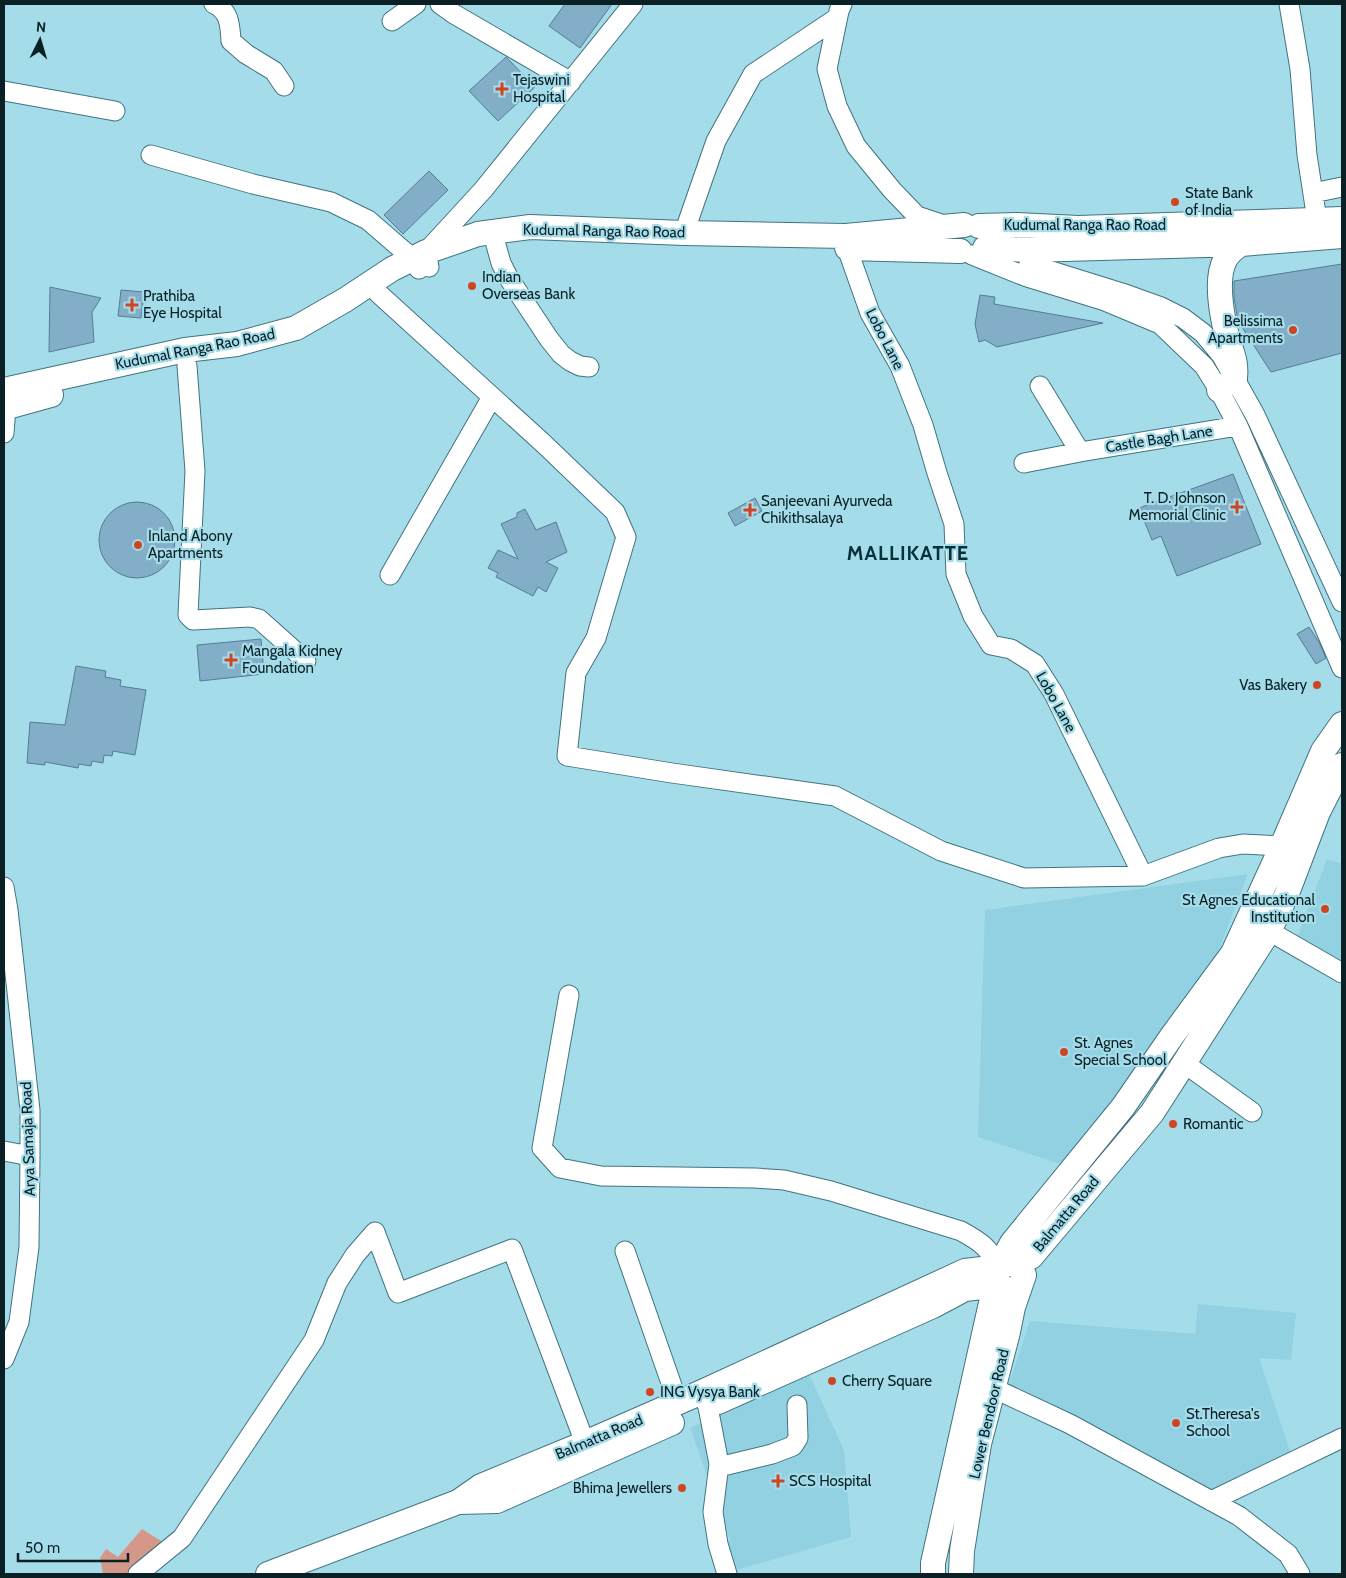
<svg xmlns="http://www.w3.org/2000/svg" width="1346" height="1578" viewBox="0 0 1346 1578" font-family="Cabin,sans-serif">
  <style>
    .built { fill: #92d1e1 }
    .green { fill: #d59788 }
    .building { fill: #83aec7; stroke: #547d95 }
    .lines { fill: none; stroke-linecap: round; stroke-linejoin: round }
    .minor-casing { stroke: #407480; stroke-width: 21 }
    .major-casing { stroke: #407480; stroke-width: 26 }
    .minor { stroke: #fff; stroke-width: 19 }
    .major { stroke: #fff; stroke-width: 24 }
    .poi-dot { fill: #ce4522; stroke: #a5dce9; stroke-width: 2 }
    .labels { text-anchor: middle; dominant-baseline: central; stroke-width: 4.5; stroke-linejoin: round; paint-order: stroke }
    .poi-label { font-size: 15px; fill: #0a2025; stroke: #a5dce9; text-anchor: start }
    .street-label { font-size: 15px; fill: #0a2025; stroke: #a5dce9 }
    .district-label { font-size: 20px; font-weight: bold; letter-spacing: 1px; fill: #053139; stroke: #a5dce9 }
  </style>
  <rect width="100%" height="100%" fill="#a5dce9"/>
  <path class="built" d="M1327,859L1342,864V984L1291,954Z
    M1248,874L1212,968L1063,1165L978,1137L985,910Z
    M1198,1304L1296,1313L1291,1360L1259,1358L1292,1457L1211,1496L1007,1390L1030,1321L1195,1334Z
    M809,1374L844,1450L851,1537L733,1571L724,1546L730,1540L690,1428Z"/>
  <path class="green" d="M142,1529L161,1541L160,1549L151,1557L126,1574H103L100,1558L106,1549L118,1557Z"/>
  <path class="building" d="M565,4H612L580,48L549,26Z
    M506,57L535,87L498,121L469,91Z
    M429,171L448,190L403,234L384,215Z
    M1342,264V353L1271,372L1238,321L1234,297V281Z
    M50,287L101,298L92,312L94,342L49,352Z
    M121,290L144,292L141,318L118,316Z
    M980,295L995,297L994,304L1103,323L997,347L985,340L979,342L975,324Z
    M1233,474L1261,544L1177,576L1161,536L1152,540L1139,508Z
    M755,498L762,511L735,526L728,513Z
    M99 540a38 38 0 1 1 76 0a38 38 0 1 1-76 0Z
    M525,509L536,530L556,522L567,552L546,562L558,568L546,592L538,587L533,596L496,577L498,573L488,568L498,550L518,559L501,524L517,517V513Z
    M1309,627L1319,642L1326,658L1316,664L1297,634Z
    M261,639L264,674L200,681L197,645Z
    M76,666L106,671L105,677L121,680L120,686L146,690L135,755L113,751L112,756L104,755L103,763L92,761L91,766L79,764L78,768L45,762V765L27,763L30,722L65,725Z"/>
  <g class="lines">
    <g class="minor-casing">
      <path id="minor" d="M214,4C230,11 230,26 231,41L246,54L274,71L284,86
        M440,4L454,14L571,82
        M842,4L839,11L827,69L837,106L856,146L892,190L917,216L944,225
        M1289,4L1300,69L1307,155L1319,233
        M392,21L416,4
        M4,91L115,111
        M151,155L253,184L331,202L368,220L413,259L419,269
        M1313,193L1342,187
        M684,233L716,141L753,74L837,18
        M496,245L501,263L508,277L549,339L561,354L570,361L580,366L589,367
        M847,248L870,313L900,366L923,425L937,473L954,524L956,574L973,616L991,645L1011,649L1035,664L1054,694L1143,876L1219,848L1243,844L1282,846
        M972,255L1027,277L1105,301L1160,324L1204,366L1219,390L1238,426L1342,668
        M1029,264L1122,293L1161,307L1183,318L1203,333L1222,356L1255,415L1342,602
        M429,267L426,252L483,190L633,4
        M378,293L544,444L615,512L626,537L596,638L576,673L567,756L672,773L835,796L941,851L1024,878L1143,876
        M187,366L195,471L188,615L193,620L250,617L259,619L306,661
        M1040,386L1080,452
        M4,433L7,395
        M1024,463L1080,452L1238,426
        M390,575L492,397
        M4,887L8,910L30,1110V1156L29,1247L19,1322L4,1359
        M1269,931L1342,973
        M569,995L542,1148L560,1168L601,1176L755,1178L784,1180L831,1191L961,1231C981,1242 988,1247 999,1267
        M1184,1063L1252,1112
        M4,1151L30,1156
        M625,1251L678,1403
        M993,1388L1070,1424L1239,1516L1288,1554L1300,1574
        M702,1392L708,1407L719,1464L727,1465L772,1454L793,1446L798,1438L797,1405
        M719,1464L713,1512L718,1544L727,1574
        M1211,1501L1342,1438
        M138,1574L182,1538L314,1340L337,1283L355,1255L375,1232L398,1293L512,1249L585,1443"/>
    </g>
    <g class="major-casing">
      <path id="major" d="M979,226L1017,225L1078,228L1342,219
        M847,248L960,251
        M985,248L1030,250L1241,244L1342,236
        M4,390L185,350L237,344L296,328L345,300L392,269L426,252L478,234L530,227L684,233L846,236L964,225
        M1219,390L1235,378C1237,360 1231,352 1227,336C1222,316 1215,279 1225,260C1228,253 1235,248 1241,244
        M4,408L51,395
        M718,1402L933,1306L965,1289L982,1287L1019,1290
        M458,1502L497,1501L672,1423
        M268,1574L458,1502L481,1486L585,1443L702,1392L965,1271L999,1267L1031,1257L1152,1113L1269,931L1286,896L1318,812L1342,765
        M933,1574V1563L999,1267L1012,1243L1123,1107L1172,1036L1233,953L1282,846L1323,751L1342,724
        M961,1574L962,1551L979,1444L1008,1332L1013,1307L1024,1275"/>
    </g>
    <use href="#minor" class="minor"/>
    <use href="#major" class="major"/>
  </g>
  <g class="poi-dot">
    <path d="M499.5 81.5h5v5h5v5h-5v5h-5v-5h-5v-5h5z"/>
    <circle cx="1175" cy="202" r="5"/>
    <circle cx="472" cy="286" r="5"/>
    <path d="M129.5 297.5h5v5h5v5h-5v5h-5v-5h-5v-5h5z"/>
    <circle cx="1293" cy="330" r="5"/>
    <path d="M1234.5 499.5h5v5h5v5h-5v5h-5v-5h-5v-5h5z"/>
    <path d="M747.5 502.5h5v5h5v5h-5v5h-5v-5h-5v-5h5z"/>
    <circle cx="138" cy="545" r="5"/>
    <path d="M228.5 652.5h5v5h5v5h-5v5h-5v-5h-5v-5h5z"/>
    <circle cx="1317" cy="685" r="5"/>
    <circle cx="1325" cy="909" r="5"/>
    <circle cx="1064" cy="1052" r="5"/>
    <circle cx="1173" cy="1124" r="5"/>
    <circle cx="832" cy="1381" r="5"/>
    <circle cx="650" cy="1392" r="5"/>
    <circle cx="1176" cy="1423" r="5"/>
    <path d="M775.5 1473.5h5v5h5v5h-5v5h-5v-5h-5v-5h5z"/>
    <circle cx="682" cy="1488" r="5"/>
  </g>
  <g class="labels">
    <g class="poi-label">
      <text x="513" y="80">Tejaswini<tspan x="513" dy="17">Hospital</tspan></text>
      <text x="1185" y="193">State Bank<tspan x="1185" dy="17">of India</tspan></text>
      <text x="482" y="277">Indian<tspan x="482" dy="17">Overseas Bank</tspan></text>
      <text x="143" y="296">Prathiba<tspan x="143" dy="17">Eye Hospital</tspan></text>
      <text x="1283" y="321" text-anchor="end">Belissima<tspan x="1283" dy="17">Apartments</tspan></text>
      <text x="1226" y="498" text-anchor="end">T. D. Johnson<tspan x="1226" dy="17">Memorial Clinic</tspan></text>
      <text x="761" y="501">Sanjeevani Ayurveda<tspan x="761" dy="17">Chikithsalaya</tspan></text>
      <text x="148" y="536">Inland Abony<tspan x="148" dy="17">Apartments</tspan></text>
      <text x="242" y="651">Mangala Kidney<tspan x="242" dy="17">Foundation</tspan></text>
      <text x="1307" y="685" text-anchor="end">Vas Bakery</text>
      <text x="1315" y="900" text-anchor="end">St Agnes Educational<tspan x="1315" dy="17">Institution</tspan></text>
      <text x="1074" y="1043">St. Agnes<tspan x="1074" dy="17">Special School</tspan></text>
      <text x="1183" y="1124">Romantic</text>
      <text x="842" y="1381">Cherry Square</text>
      <text x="660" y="1392">ING Vysya Bank</text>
      <text x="1186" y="1414">St.Theresa's<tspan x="1186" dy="17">School</tspan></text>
      <text x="789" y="1481">SCS Hospital</text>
      <text x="672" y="1488" text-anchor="end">Bhima Jewellers</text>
    </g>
    <g class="street-label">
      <text x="1085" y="225">Kudumal Ranga Rao Road</text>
      <text transform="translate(604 231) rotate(1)">Kudumal Ranga Rao Road</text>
      <text transform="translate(885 339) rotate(63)">Lobo Lane</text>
      <text transform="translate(195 349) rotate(-11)">Kudumal Ranga Rao Road</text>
      <text transform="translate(1159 439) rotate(-9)">Castle Bagh Lane</text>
      <text transform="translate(1056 702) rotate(61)">Lobo Lane</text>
      <text transform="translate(28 1139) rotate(-92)">Arya Samaja Road</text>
      <text transform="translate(1066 1214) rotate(-50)">Balmatta Road</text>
      <text transform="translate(989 1414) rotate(-77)">Lower Bendoor Road</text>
      <text transform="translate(599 1437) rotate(-23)">Balmatta Road</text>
    </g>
    <g class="district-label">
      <text x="908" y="553">MALLIKATTE</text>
    </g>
  </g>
  <rect width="1346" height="1578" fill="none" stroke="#0a2025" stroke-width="10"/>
  <g transform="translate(40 40) rotate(5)" stroke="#a5dce9" stroke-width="4" paint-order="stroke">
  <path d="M0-4L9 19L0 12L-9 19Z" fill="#0a2025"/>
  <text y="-8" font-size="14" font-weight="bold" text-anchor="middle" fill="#0a2025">N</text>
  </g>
  <path d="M18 1553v8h110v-8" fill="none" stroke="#0a2025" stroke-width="2.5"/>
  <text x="25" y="1553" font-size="15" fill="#0a2025" stroke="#a5dce9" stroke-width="4" paint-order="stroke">50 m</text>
</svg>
